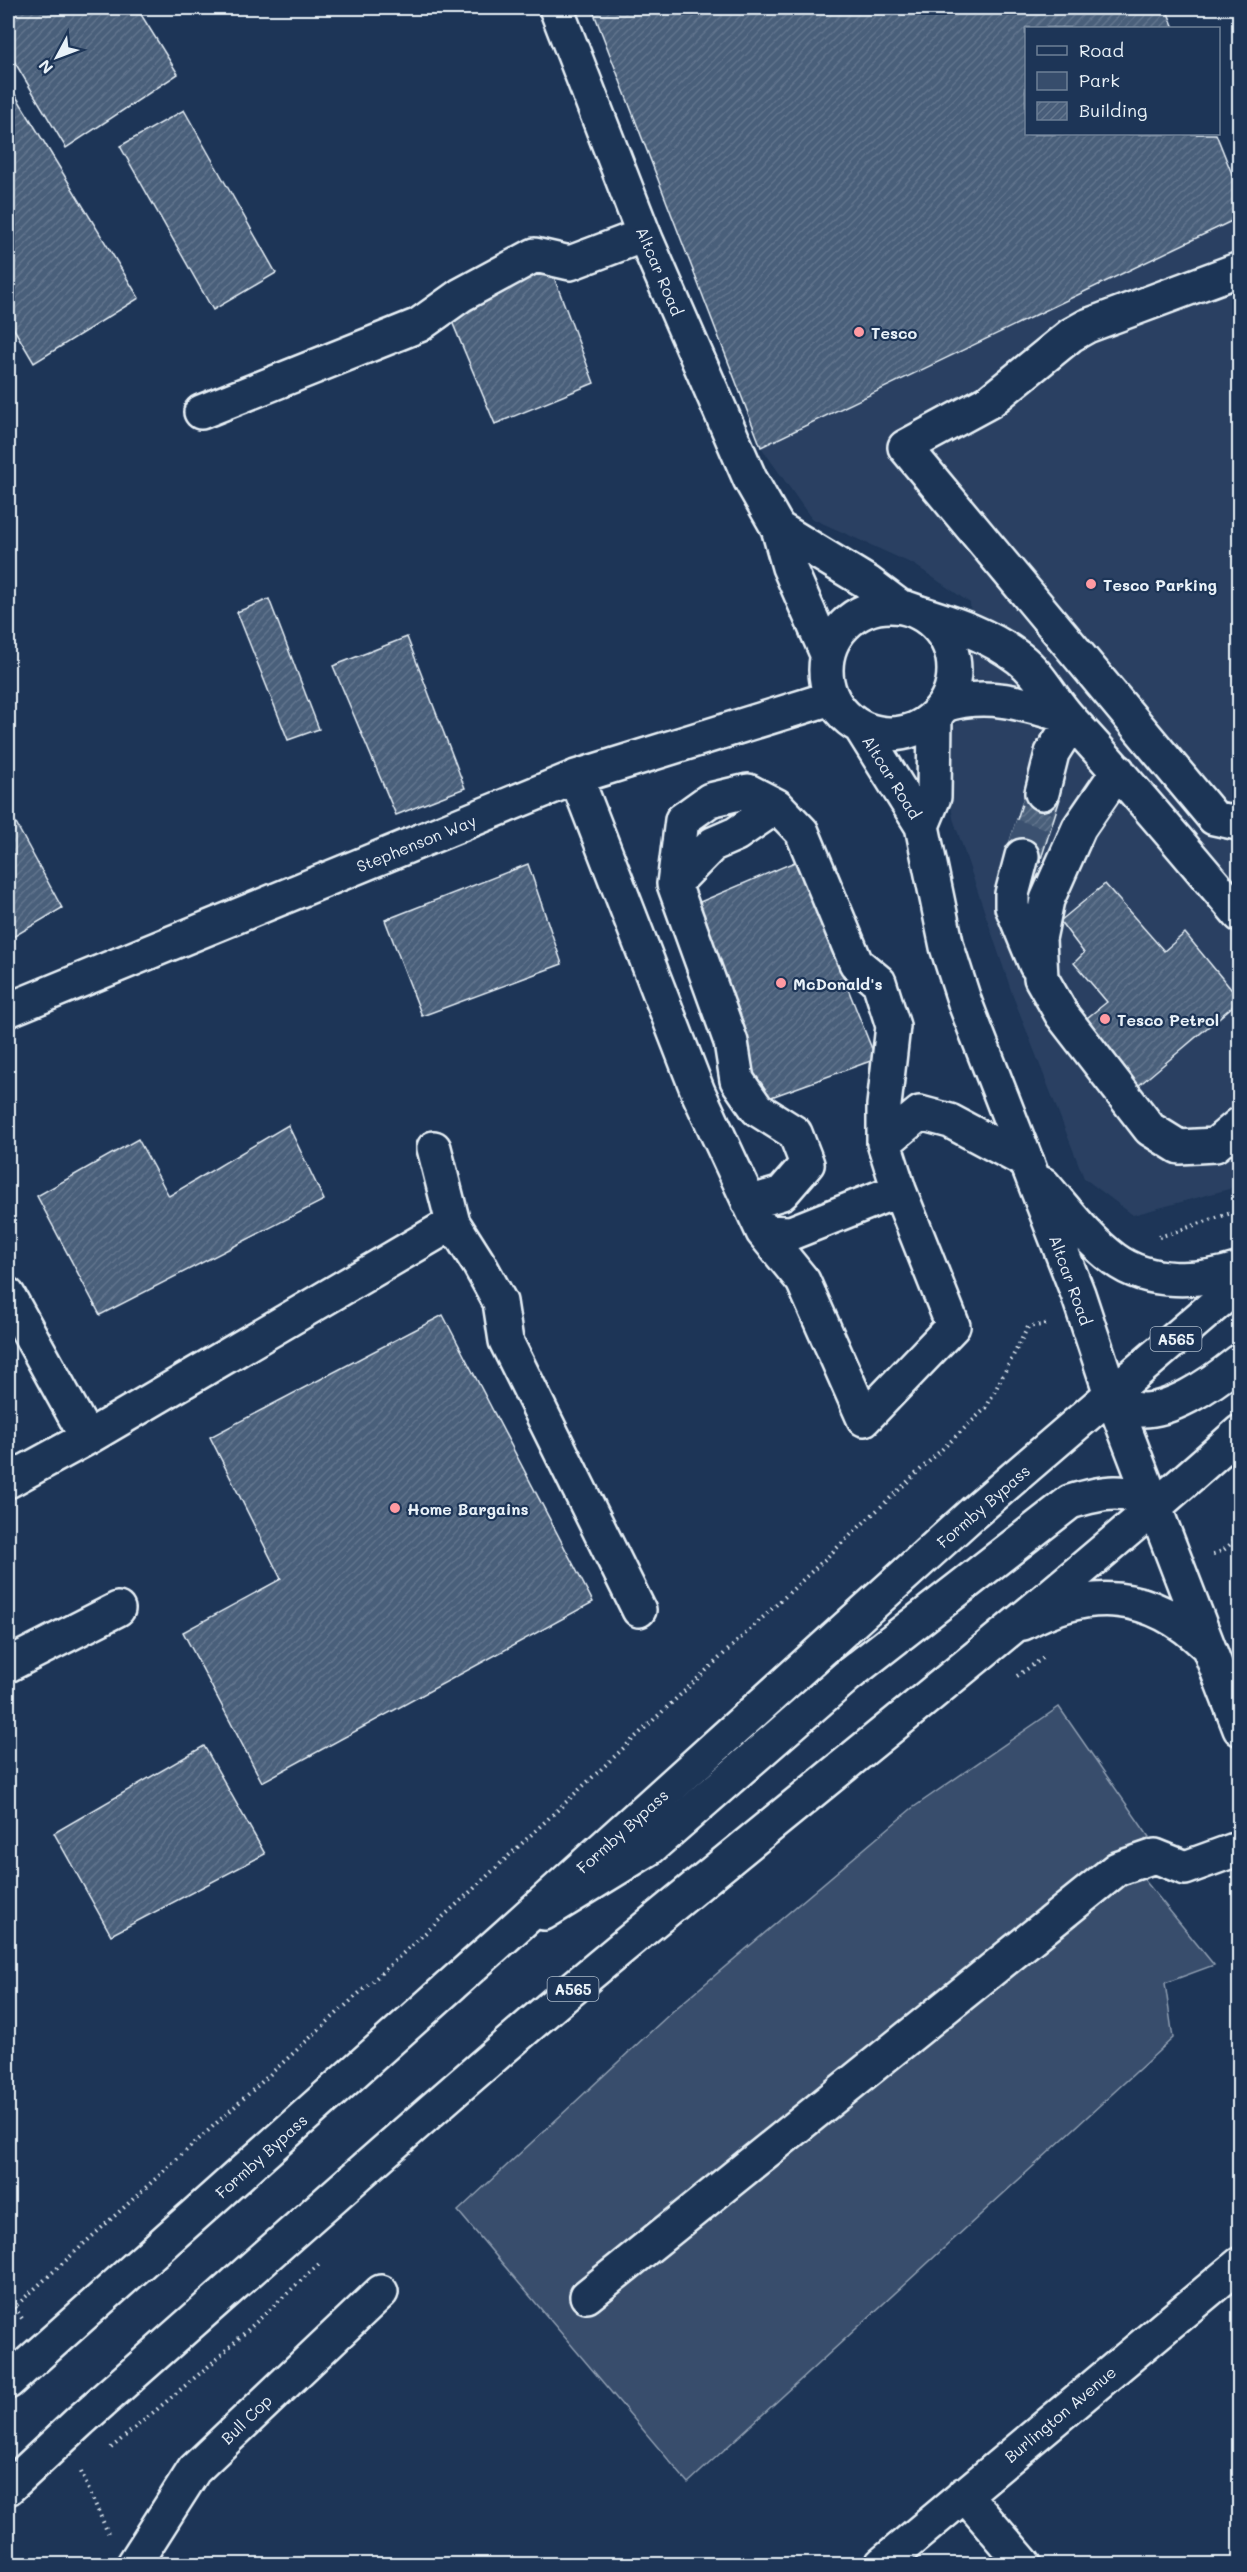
<svg xmlns="http://www.w3.org/2000/svg" width="1247" height="2572" viewBox="0 0 1247 2572" font-family="Mali,sans-serif">
  <style>
    .built { fill: #2a4162 }
    .green { fill: #374d6c; stroke: #909fb2; stroke-width: 1.5 }
    .building { fill: url(#building-hatch); stroke: #e8f1f8; stroke-width: 1.5 }
    .lines { fill: none; stroke-linecap: round; stroke-linejoin: round }
    .minor-tunnel { stroke: #3b516f; stroke-width: 33; stroke-dasharray: 33 16; stroke-linecap: butt }
    .minor-casing { stroke: #e8f1f8; stroke-width: 38 }
    .major-casing { stroke: #e8f1f8; stroke-width: 38 }
    .highway-casing { stroke: #e8f1f8; stroke-width: 38 }
    .path { stroke: #e8f1f8; stroke-width: 4; stroke-dasharray: 1.5 4.5; stroke-linecap: butt }
    .minor { stroke: #1d3557; stroke-width: 33 }
    .major { stroke: #1d3557; stroke-width: 33 }
    .highway { stroke: #1d3557; stroke-width: 33 }
    .poi-dot { fill: #ff9aa2; stroke: #1d3557; stroke-width: 2 }
    .labels { text-anchor: middle; dominant-baseline: central; stroke-width: 4.5; stroke-linejoin: round; paint-order: stroke }
    .shield { fill: #1d3557; stroke: #abb9c8; stroke-width: 1.5 }
    .shield-label { font-size: 15px; font-weight: bold; fill: #e8f1f8 }
    .street-label { font-size: 16px; fill: #e8f1f8; stroke: #1d3557 }
    .poi-label { font-size: 16px; font-weight: bold; fill: #e8f1f8; stroke: #1d3557; text-anchor: start }
  </style>
  <defs>
    <pattern id="building-hatch" width="6" height="6" patternUnits="userSpaceOnUse" patternTransform="scale(1.5)"><rect width="6" height="6" fill="#495e7a"/><path d="M-1 1l2-2M0 6l6-6M5 7l2-2" fill="none" stroke="#63768e"/></pattern>
  </defs>
  <rect width="100%" height="100%" fill="#1d3557"/>
  <filter id="ink" filterUnits="userSpaceOnUse"><feTurbulence type="fractalNoise" baseFrequency=".0167" numOctaves="2"/><feDisplacementMap in="SourceGraphic" scale="12" xChannelSelector="R" yChannelSelector="G"/><feConvolveMatrix kernelMatrix="1 2 1 2 8 2 1 2 1" color-interpolation-filters="sRGB"/></filter>
  <g filter="url(#ink)">
    <path class="built" d="M592,8H1166L1174,28H1026V134H1216L1239,194L1240,1180L1229,1189L1133,1215L1084,1178L1013,996L953,818L940,738L975,707L970,603L915,565L811,518L761,447Z"/>
    <path class="green" d="M1059,1707L1149,1837L1124,1855L1214,1965L1165,1983L1173,2038L688,2483L458,2211L674,2010L911,1809Z"/>
    <path class="building" d="M8,8H137L178,74L66,148L8,51Z
      M592,8H1166L1174,28H1026V134H1216L1240,194V217L761,447Z
      M8,83L139,298L34,363L8,319Z
      M184,110L276,273L213,310L120,146Z
      M549,264L594,383L495,424L448,312Z
      M269,599L319,729L288,740L237,612Z
      M407,637L465,788L396,815L333,666Z
      M1027,788L1060,799L1040,862L1007,851Z
      M8,809L62,908L8,940Z
      M797,861L876,1059L763,1100L686,908Z
      M528,864L562,964L422,1016L385,920Z
      M1105,884L1164,951L1185,933L1240,1000L1137,1087L1083,1021L1107,1002L1074,963L1084,953L1060,921Z
      M288,1125L324,1200L100,1315L37,1196L138,1139L169,1196Z
      M443,1315L593,1602L262,1782L183,1632L281,1579L210,1437Z
      M204,1746L265,1854L111,1935L54,1833Z"/>
    <g class="lines">
      <path class="minor-tunnel" d="M1022,856L1042,793"/>
      <g class="minor-casing">
        <path id="minor" d="M1240,269L1087,326L1071,335L990,401L905,447L1214,818L1237,823L1240,822
          M201,412L419,325L461,295L535,255L570,263L644,235
          M920,613C955,624 989,635 1019,658C1040,674 1051,698 1069,718C1128,781 1183,848 1240,915
          M944,705C987,691 1026,704 1068,717
          M1118,771L1079,828L1047,900L1039,939L1041,978L1062,1015L1150,1129L1179,1147L1215,1145L1240,1124
          M576,777L698,1092L763,1232L803,1281L864,1419L953,1326L899,1190L884,1143L920,1113L950,1121L1027,1162
          M1042,793L1052,753L1072,721
          M1022,856L1012,894V907L1036,965
          M674,884L713,844L736,834L777,806
          M8,1010L576,777L831,698
          M434,1148L453,1223L479,1264L500,1302L506,1341L639,1610
          M749,1203L782,1193L807,1164L795,1133L757,1109L737,1080L731,1042L674,884L682,820L710,800L748,791L777,806L802,832L856,963L879,982L893,1026L884,1105V1143
          M763,1232L791,1233L899,1190
          M8,1295L87,1438
          M8,1481L87,1438L453,1223
          M8,1665L118,1609
          M587,2296L1117,1869L1155,1856L1185,1868L1240,1848
          M964,2494L1024,2564
          M134,2564L194,2470L381,2292
          M882,2564L1240,2264"/>
      </g>
      <g class="major-casing">
        <path id="major" d="M556,8L644,235L750,479L778,528L789,567L827,654
          M778,528L867,582L899,606
          M826 670a64 64 0 1 1 128 0a64 64 0 1 1-128 0Z
          M861,728L922,826L947,947L965,1003L1078,1294L1111,1394L1240,1729
          M922,826L934,797L935,716
          M1043,1184C1065,1209 1087,1239 1114,1259C1149,1285 1200,1282 1240,1269
          M1111,1394C1117,1399 1123,1405 1130,1408C1164,1419 1215,1381 1240,1361
          M1023,1623C1089,1587 1151,1591 1206,1645
          M544,1913L650,1848L847,1676L1070,1502C1099,1493 1130,1485 1155,1508"/>
      </g>
      <g class="highway-casing">
        <path id="highway" d="M8,2382L506,1936L973,1513L1240,1283
          M8,2488L81,2420C240,2280 397,2138 558,2001C784,1810 1019,1630 1240,1432"/>
      </g>
      <path class="path" d="M1159,1237L1240,1210
        M1213,1554C1226,1551 1232,1543 1240,1532
        M1017,1676L1043,1658
        M8,2297L23,2320
        M8,2313L468,1894L986,1408L1028,1327L1047,1324
        M111,2448L211,2364L321,2262
        M81,2472L108,2533"/>
      <use href="#minor" class="minor"/>
      <use href="#major" class="major"/>
      <use href="#highway" class="highway"/>
    </g>
  </g>
  <g class="poi-dot">
    <circle cx="859" cy="332" r="6"/>
    <circle cx="1091" cy="584" r="6"/>
    <circle cx="781" cy="983" r="6"/>
    <circle cx="1105" cy="1019" r="6"/>
    <circle cx="395" cy="1508" r="6"/>
  </g>
  <g class="labels">
    <g class="shield">
      <rect x="1150.5" y="1327" width="51" height="24" rx="4.5"/>
      <rect x="547.5" y="1977" width="51" height="24" rx="4.5"/>
    </g>
    <g class="shield-label">
      <text x="1176" y="1339">A565</text>
      <text x="573" y="1989">A565</text>
    </g>
    <g class="street-label">
      <text transform="translate(660 271) rotate(67)">Altcar Road</text>
      <text transform="translate(892 777) rotate(58)">Altcar Road</text>
      <text transform="translate(416 843) rotate(-22)">Stephenson Way</text>
      <text transform="translate(1071 1280) rotate(70)">Altcar Road</text>
      <text transform="translate(983 1506) rotate(-41)">Formby Bypass</text>
      <text transform="translate(622 1831) rotate(-42)">Formby Bypass</text>
      <text transform="translate(261 2156) rotate(-42)">Formby Bypass</text>
      <text transform="translate(1060 2414) rotate(-40)">Burlington Avenue</text>
      <text transform="translate(246 2419) rotate(-44)">Bull Cop</text>
    </g>
    <g class="poi-label">
      <text x="871" y="332">Tesco</text>
      <text x="1103" y="584">Tesco Parking</text>
      <text x="793" y="983">McDonald's</text>
      <text x="1117" y="1019">Tesco Petrol</text>
      <text x="407" y="1508">Home Bargains</text>
    </g>
  </g>
  <rect width="1247" height="2572" fill="none" stroke="#1d3557" stroke-width="30"/>
  <rect x="15" y="15" width="1217" height="2542" fill="none" stroke="#e8f1f8" stroke-width="2" filter="url(#ink)"/>
  <rect x="1025" y="27" width="195" height="108" fill="#1d3557" stroke="#6e8097" stroke-width="1.5"/>
  <rect x="1037" y="46" width="30" height="9" fill="#1d3557" stroke="#6e8097" stroke-width="1.5"/>
  <text x="1079" y="57" font-size="18" fill="#e8f1f8">Road</text>
  <rect x="1037" y="72" width="30" height="18" fill="#374d6c" stroke="#6e8097" stroke-width="1.5"/>
  <text x="1079" y="87" font-size="18" fill="#e8f1f8">Park</text>
  <rect x="1037" y="102" width="30" height="18" fill="url(#building-hatch)" stroke="#6e8097" stroke-width="1.5"/>
  <text x="1079" y="117" font-size="18" fill="#e8f1f8">Building</text>
  <g transform="translate(57 57) rotate(229)" stroke="#1d3557" stroke-width="4.5" paint-order="stroke">
  <path d="M0-4.5L10 22L0 15L-10 22Z" fill="#e8f1f8"/>
  <text y="-9" font-size="16" font-weight="bold" text-anchor="middle" fill="#e8f1f8">N</text>
  </g>
</svg>
